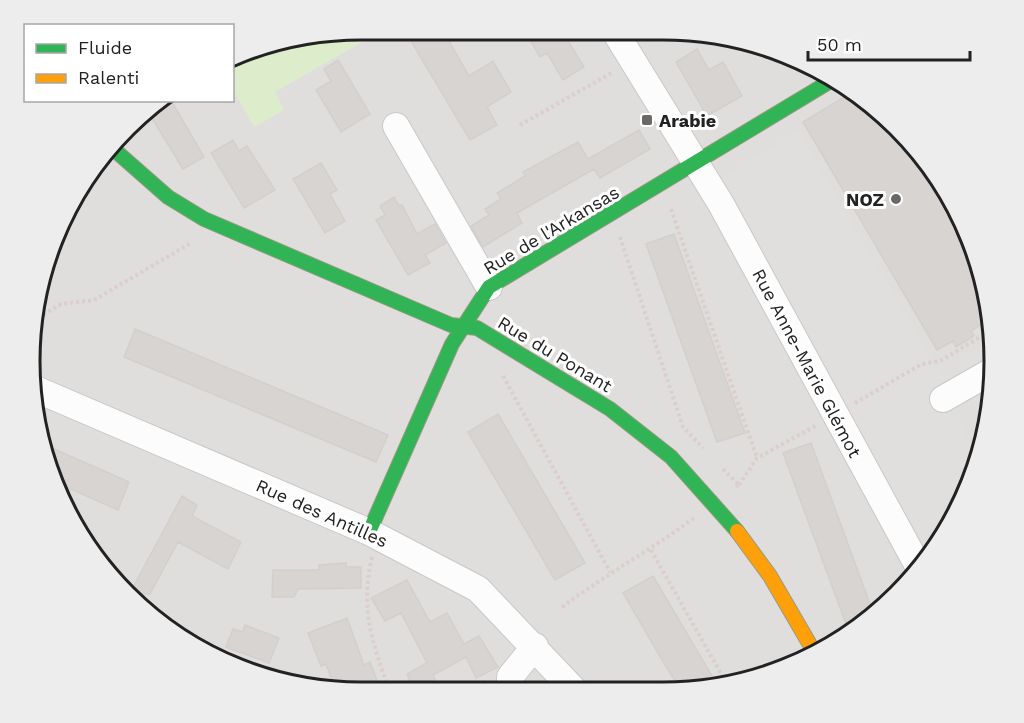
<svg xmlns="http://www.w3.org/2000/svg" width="1024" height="723" viewBox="0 0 1024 723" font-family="'Work Sans',sans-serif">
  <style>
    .residential { fill: #dfdedc }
    .grass { fill: #ddeccb }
    .parking { fill: #e0dfde }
    .building { fill: #d7d4d2; stroke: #d3d0cc; stroke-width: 1.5 }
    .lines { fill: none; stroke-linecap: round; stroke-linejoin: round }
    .street-casing { stroke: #c9c8c7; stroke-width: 28 }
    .fast-casing { stroke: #999a82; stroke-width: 16 }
    .slow-casing { stroke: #999a82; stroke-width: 16 }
    .path { stroke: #dccecd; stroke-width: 4; stroke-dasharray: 3 3; stroke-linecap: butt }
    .street { stroke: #fdfcfc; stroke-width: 26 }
    .fast { stroke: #30b455; stroke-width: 14 }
    .slow { stroke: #ff9f0a; stroke-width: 14 }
    .poi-dot { fill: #6a6968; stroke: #fff; stroke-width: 2 }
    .labels { text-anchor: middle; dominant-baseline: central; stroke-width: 6; stroke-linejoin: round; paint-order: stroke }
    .poi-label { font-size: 18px; font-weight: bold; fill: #222; stroke: #fff; text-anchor: start }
    .street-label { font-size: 18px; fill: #222; stroke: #fff }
    .rim { fill: none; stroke: #222; stroke-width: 3 }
  </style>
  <rect width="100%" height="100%" fill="#f0eeeb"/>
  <path class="residential" d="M362,30L728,36L829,75L912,143L976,255L993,383L960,508L881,611L809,659L706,690L340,692L215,659L112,580L64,508L33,405V318L55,234L112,143L161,101L232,100L233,61L275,41Z"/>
  <path class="grass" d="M361,30H383L275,92L284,110L254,127L233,90V61L275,41Z"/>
  <path class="parking" d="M798,131L942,378L950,383L961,404L959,418L962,430L975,451L960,508L913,569L698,193Z
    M988,344L990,361L967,375L958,361Z
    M991,390L986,411L979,415L971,401Z"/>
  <path class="building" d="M405,31H443L469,76L493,61L511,92L487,107L497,125L470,140Z
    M526,33L564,34L584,67L563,80L547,53L540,57Z
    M697,49L709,70L723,62L742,96L707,116L676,62Z
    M338,60L370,114L341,132L316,90L331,81L324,69Z
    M851,93L912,143L976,255L985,322L971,331L974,336L956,347L953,341L937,350L803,122Z
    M172,102L204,157L183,169L150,115Z
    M639,130L650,149L600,178L594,169L517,213L522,223L483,247L471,226L489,215L485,209L501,199L497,193L525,176L523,172L578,142L588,159Z
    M233,140L239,151L247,146L275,190L244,208L211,153Z
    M321,163L337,190L330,194L345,221L325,233L293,179Z
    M394,197L399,206L402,205L417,234L435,224L446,243L425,255L430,263L408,275L376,220L385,215L380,206Z
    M674,234L745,433L717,442L646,244Z
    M135,329L388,435L376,462L124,357Z
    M498,414L585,563L555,580L468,432Z
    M811,443L874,615L849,632L783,453Z
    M45,445L129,482L118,510L57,483Z
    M182,496L197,505L192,516L241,542L228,569L178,542L150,594L130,593Z
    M346,563V567H361V588L298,589L294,597H272L273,570H319V565Z
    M653,576L718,686L706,690H681L665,665L623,593Z
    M407,580L430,622L447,613L464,644L479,636L498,667L476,678L466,657L433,675L441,692H415L407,674L427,663L401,613L385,621L371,598Z
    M347,618L364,665L370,662L378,683L369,687L371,692L336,691L326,664L321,666L308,633Z
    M245,625L279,638L269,663L226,647L233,629L243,632Z"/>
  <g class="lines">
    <g class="street-casing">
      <path id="street" d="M617,35L721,204L917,564
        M396,126L489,287
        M33,388L369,532L478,589L575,691
        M943,399L992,371
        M510,691V677L535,646"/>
    </g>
    <g class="fast-casing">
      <path id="fast" d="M110,146L168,197L204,219L451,325L477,328L610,409L671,457L737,531
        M369,532L452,344L489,287L834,79"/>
    </g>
    <g class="slow-casing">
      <path id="slow" d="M737,531L770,576L809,643"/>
    </g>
    <path class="path" d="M520,125L613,72
      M671,209L757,458
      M620,237L683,427L703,448
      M33,321L61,304L94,300L191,243
      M503,376L610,572
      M855,403L922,364L940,361L987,333
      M723,469L739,485L736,487
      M739,485L757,458L817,425
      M651,550L727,684
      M372,557C360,611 372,642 390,692
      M562,607C605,575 651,550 694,518
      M468,692L488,680"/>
    <use href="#street" class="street"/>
    <use href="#fast" class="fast"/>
    <use href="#slow" class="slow"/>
  </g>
  <g class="poi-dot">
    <rect x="641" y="114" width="12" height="12" rx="3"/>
    <circle cx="896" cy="199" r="6"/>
  </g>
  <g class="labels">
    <g class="poi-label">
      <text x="659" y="120">Arabie</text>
      <text x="884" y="199" text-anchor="end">NOZ</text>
    </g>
    <g class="street-label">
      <text transform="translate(551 230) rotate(-31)">Rue de l'Arkansas</text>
      <text transform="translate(555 354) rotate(31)">Rue du Ponant</text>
      <text transform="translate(807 363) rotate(62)">Rue Anne-Marie Glémot</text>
      <text transform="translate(322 513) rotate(24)">Rue des Antilles</text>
    </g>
  </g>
  <path d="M0 0H1024V723H0ZM361 40H663A321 321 0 0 1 984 361V361A321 321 0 0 1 663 682H361A321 321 0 0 1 40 361V361A321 321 0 0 1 361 40Z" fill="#ededed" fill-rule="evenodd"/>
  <path class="rim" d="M361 40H663A321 321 0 0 1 984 361V361A321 321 0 0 1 663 682H361A321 321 0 0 1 40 361V361A321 321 0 0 1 361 40Z"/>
  <rect x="24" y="24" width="210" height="78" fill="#ffffff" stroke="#a7a7a7" stroke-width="1.5"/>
  <rect x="36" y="44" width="30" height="9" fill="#30b455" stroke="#a7a7a7" stroke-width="1.5"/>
  <text x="78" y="54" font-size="18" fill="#222222">Fluide</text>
  <rect x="36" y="74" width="30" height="9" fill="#ff9f0a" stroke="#a7a7a7" stroke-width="1.5"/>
  <text x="78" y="84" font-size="18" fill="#222222">Ralenti</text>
  <path d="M808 51v9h162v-9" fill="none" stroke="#222222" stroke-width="3"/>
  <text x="817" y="51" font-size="18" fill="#222222" stroke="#ffffff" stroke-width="4.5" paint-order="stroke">50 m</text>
</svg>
